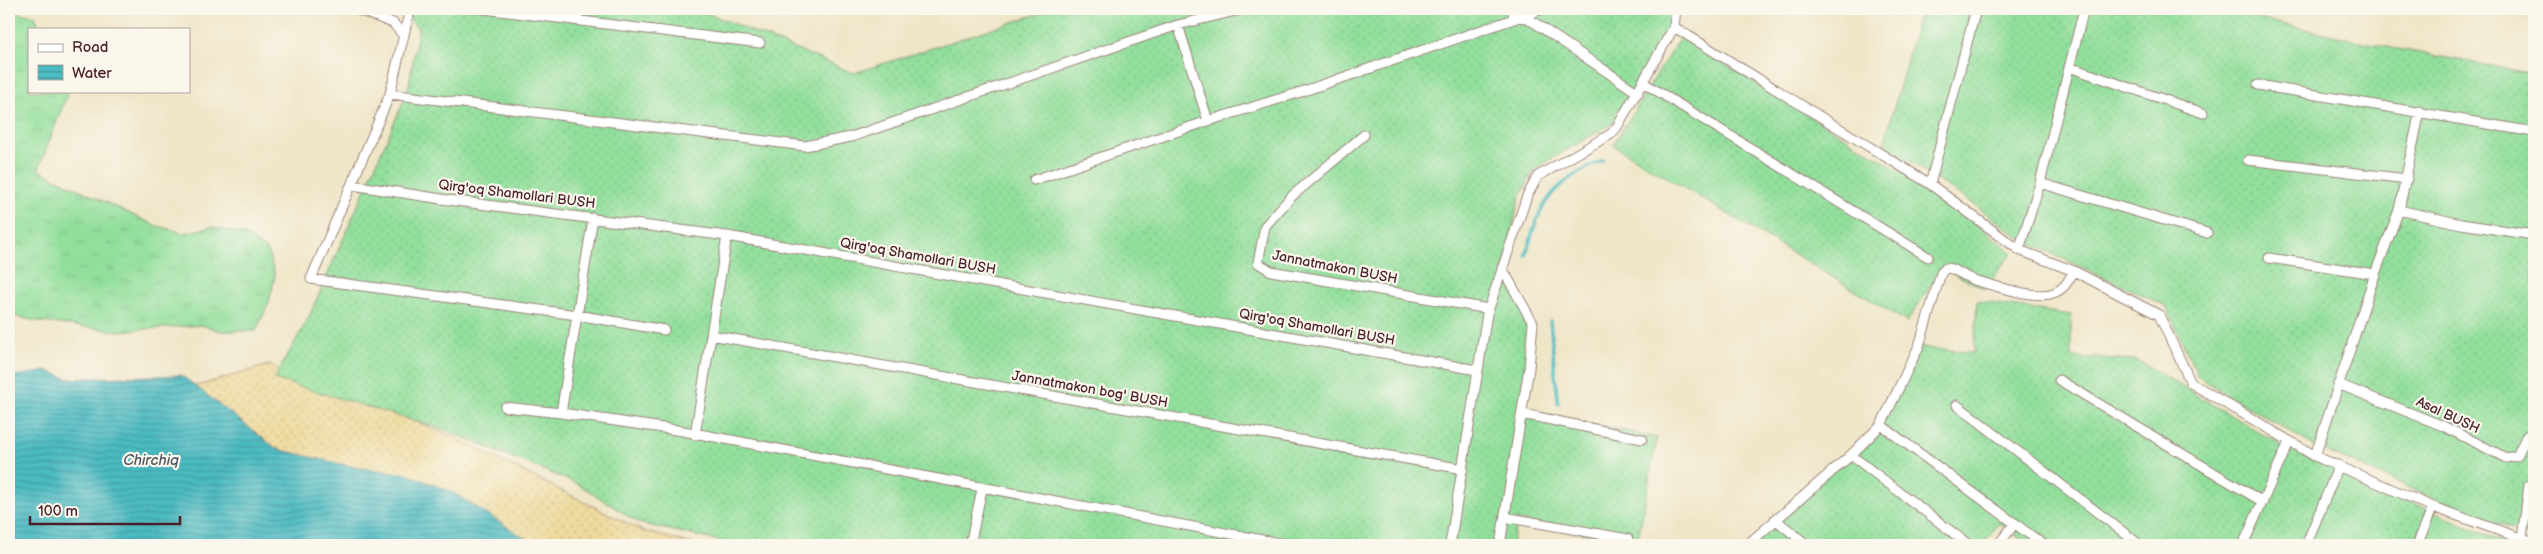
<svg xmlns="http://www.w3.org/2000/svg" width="2543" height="554" viewBox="0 0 2543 554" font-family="'Balsamiq Sans',sans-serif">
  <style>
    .grass { fill: url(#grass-tufts); stroke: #6e7f64 }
    .sand { fill: url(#sand-dots); stroke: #9c7c64 }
    .garden { fill: url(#garden-dots); stroke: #6e7f64 }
    .water { fill: url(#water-rules); stroke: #4b6d76 }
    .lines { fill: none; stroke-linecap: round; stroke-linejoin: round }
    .stream { stroke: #4cbbc2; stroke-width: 3 }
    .street-casing { stroke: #9c8279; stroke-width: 11 }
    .street { stroke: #fff; stroke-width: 9 }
    .labels { text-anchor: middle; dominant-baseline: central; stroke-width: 4.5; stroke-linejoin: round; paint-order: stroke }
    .street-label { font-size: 14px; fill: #4a1f2b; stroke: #fbf7ec }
    .water-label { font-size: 15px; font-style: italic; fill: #4b5660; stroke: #fbf7ec }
  </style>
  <defs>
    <pattern id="grass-tufts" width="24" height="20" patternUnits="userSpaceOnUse" patternTransform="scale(1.25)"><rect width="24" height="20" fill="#92df9c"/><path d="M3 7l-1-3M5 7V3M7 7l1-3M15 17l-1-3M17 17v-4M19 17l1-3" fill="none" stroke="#7fbf87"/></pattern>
    <pattern id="sand-dots" width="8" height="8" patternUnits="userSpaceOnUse" patternTransform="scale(1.25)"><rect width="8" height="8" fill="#eeda9e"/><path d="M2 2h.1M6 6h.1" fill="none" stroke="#cebb88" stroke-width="1.8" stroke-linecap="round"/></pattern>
    <pattern id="garden-dots" width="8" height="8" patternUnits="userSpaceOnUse" patternTransform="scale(1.25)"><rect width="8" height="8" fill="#92df9c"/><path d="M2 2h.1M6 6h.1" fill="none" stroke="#7fbf87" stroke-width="1.8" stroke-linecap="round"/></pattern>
    <pattern id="water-rules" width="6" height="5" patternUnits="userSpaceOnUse" patternTransform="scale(1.25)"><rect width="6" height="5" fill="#4cbbc2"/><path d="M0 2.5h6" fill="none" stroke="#41979e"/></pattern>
  </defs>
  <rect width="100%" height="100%" fill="#fbf7ec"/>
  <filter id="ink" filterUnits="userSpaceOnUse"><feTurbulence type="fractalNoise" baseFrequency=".02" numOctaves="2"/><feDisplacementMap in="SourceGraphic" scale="10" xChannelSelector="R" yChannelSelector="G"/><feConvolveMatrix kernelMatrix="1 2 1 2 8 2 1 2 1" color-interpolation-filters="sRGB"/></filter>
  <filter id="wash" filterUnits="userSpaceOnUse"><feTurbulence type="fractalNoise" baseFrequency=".0096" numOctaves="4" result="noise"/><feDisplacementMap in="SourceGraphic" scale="20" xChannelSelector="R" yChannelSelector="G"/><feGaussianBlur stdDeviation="1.12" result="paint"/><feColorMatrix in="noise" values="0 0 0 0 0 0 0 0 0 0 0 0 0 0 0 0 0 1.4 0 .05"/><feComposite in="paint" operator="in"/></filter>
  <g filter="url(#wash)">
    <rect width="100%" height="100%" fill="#efe5c7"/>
    <path class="grass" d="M9,11L35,16L40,29H29V91H66L67,95L38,170L154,225L184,233L212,227L245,235L268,251L275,276L269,302L256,331H221L202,325L119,331L41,322L9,315Z"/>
    <path class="sand" d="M269,365L447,434L643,531L696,545H86L52,393L201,385Z"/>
    <path class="garden" d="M387,9H697L854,73L1053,9H1672L1671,22L1666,36L1612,124L1543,164L1533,172L1519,199L1503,270L1530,323L1525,410L1657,438L1637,544L1517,520L1512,545H737L639,523L578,484L442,429L274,379L308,319L408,91L418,29L408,16Z
      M1921,9H2214L2382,46L2534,74V537L2465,512L2314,446L2198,377L2167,308L2162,304L2022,240L1981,209L1884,144Z
      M1680,37L1938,194L2012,252L1985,289L1942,268L1907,322L1613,145Z
      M1977,301L2071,315V357L2137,360L2293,452L2512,545H2029L1999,523L1983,545H1751L1878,428L1918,347L1974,353Z"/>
    <path class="water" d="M47,371L69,379L181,375L277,449L354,467L407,474L452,492L536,545H9V377Z"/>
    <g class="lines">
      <path class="stream" d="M1526,256C1540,201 1550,185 1603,160
        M1550,321L1558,404"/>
    </g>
  </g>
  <g filter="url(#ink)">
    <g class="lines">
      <g class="street-casing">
        <path id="street" d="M356,9L393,23L403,35
          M410,9L390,94L311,279L577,315L664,330
          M484,9L760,43
          M1512,9L1514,17L1526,18L1535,23L1638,93
          M1178,25L1208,121
          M1674,27L1930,184L2019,250L2074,271L2159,315L2191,383L2315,456L2433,507L2534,543
          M2069,67L2203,113
          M1644,83L1928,257
          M2258,85L2534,132
          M390,94L805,146L851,137L1178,25L1244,9
          M1364,135L1291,197L1265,226L1258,263L1271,271L1489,309
          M2248,160L2407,179
          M1034,180L1208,121L1301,92L1543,9
          M2040,183L2207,233
          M1930,184L1976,9
          M352,185L448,200L727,236L1477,370
          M2399,210L2461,224L2534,235
          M2019,250L2040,183L2084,9
          M2269,258L2375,274
          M711,335L1463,469
          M2059,380L2263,502
          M2338,384L2443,426L2506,458L2517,456L2526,437L2534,430
          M1957,405L2140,545
          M505,407L561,413L683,431L1290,545
          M561,413L593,218
          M1523,414L1642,439
          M1881,425L2044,545
          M695,435L727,236
          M1851,455L1969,545
          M2315,456L2375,274L2399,210L2420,111
          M1505,517L1628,539
          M1775,519L1807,545
          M2522,538L2529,485
          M970,545L982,489
          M1450,545L1487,314L1527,196L1538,176L1611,134L1617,127L1674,27L1676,9
          M1500,545L1529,368L1533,323L1502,268
          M1747,545L1851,455L1881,425L1919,346L1941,273L1946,268C1956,268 1964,277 1974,280C1992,285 2037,300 2053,293C2064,290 2069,280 2074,271
          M1998,545L2015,523
          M2243,545L2289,442
          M2306,545L2339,465
          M2417,545L2433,507"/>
      </g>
      <use href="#street" class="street"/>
    </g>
  </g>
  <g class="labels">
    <g class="street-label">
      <text transform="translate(517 194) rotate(7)">Qirg'oq Shamollari BUSH</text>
      <text transform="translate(918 256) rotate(10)">Qirg'oq Shamollari BUSH</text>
      <text transform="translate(1335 267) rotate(11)">Jannatmakon BUSH</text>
      <text transform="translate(1317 327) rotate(10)">Qirg'oq Shamollari BUSH</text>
      <text transform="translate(1090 389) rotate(10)">Jannatmakon bog' BUSH</text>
      <text transform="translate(2448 415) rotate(25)">Asal BUSH</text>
    </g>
    <g class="water-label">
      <text x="151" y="460">Chirchiq</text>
    </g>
  </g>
  <rect width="2543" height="554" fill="none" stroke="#fbf7ec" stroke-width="30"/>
  <rect x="28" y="28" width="162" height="65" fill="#fbf7ec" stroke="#b4a19f"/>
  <rect x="38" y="44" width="25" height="8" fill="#ffffff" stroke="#b4a19f"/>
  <text x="72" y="52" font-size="15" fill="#4a1f2b">Road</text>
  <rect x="38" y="65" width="25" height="15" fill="url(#water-rules)" stroke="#b4a19f"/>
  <text x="72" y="78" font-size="15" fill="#4a1f2b">Water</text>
  <path d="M30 516v8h150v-8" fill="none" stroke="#4a1f2b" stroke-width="2.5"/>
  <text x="38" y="516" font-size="15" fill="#4a1f2b" stroke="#fbf7ec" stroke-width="4" paint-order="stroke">100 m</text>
</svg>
